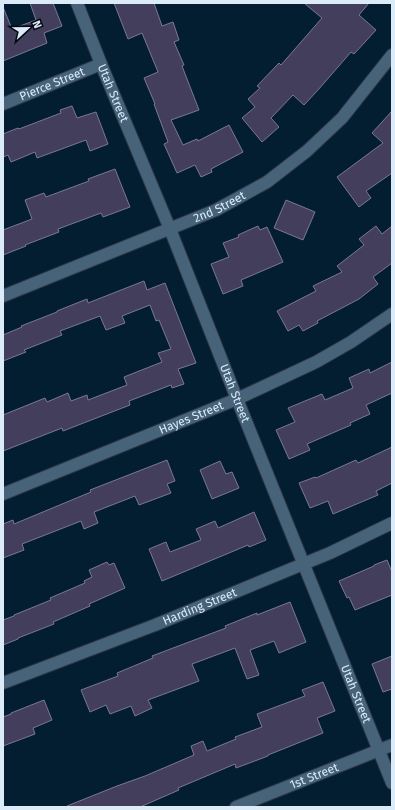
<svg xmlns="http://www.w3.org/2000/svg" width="395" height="810" viewBox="0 0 395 810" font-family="'Fira Sans',sans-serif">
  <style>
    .building { fill: #433e5b; stroke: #7b7797 }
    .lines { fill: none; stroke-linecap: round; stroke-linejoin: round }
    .minor-casing { stroke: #2c3545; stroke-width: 14 }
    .minor { stroke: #466379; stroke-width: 12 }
    .labels { text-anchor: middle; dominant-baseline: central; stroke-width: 4; stroke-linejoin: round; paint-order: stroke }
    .street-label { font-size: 12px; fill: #dbebf8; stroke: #010810 }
  </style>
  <rect width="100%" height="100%" fill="#031e31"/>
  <path class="building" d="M30,3H53L62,26L44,33L47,43L3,61V7L12,29L36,20Z
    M114,3H154L162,26L173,22L179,40L174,42L184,65L182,66L199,110L171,120L183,145L197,139L198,141L229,125L243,152L211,169L212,172L201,177L195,165L177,173L164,144L168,142L154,104H155L144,78L158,72L142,33L128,39Z
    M304,3H369L359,15L376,30L354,54L351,52L318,90L304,105L293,95L271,118L279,127L262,142L242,118L255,107L248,99L260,88L257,86L279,63L281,65L322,18Z
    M72,106L77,118L96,112L108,144L90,151L86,140L37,158L35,152L11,162L8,155L3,157V134L18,128L19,129L61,113L60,110Z
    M392,111V173L366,191L371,198L359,207L337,177L383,143L372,133Z
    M115,169L130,207L103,217L101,213L58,229L59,232L25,245L26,246L3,255V230L32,219L25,200L44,193L46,197L89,181L88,179Z
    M286,200L315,212L303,240L274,228Z
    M258,226L260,230L267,227L283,262L241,280L243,286L223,294L211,264L229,257L223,243L239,237L238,235Z
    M376,226L382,234L392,226V263L373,277L378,284L359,299L317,321L318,323L303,331L299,325L288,331L277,311L316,291L313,286L342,272L337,266L364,245L359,239Z
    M144,281L147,290L165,283L196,363L178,369L184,384L172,388L171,385L129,401L130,405L99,417L63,431L62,428L3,451V415L45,398L47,402L68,393L71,401L87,395L88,400L127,385L124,377L162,362L158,353L171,349L159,320L156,321L150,305L122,316L125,323L106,330L100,316L60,331L62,335L24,350L26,352L3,361V335L22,327L21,326L57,312V311L87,299L88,303Z
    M392,362V393L366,405L370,414L350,423L351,425L307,444L310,450L289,459L276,430L295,422L288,408L322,394L325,400L353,388L349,378L369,369L370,373Z
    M392,447V483L376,491L378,495L333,514L328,501L310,508L299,483L315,477L316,478L356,460L358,463Z
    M167,460L175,481L167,484L171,493L139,505L135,496L94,512L98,523L84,529L81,521L22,544L24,550L3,558V524L13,520L14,524L91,492L90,490Z
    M220,461L226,474L232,472L239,488L212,499L200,470Z
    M254,512L266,540L249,547L248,545L162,581L149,549L166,542L170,552L201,540L196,529L215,521L218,528Z
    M387,560L392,572V595L355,610L349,597L347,598L339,581L374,566V565Z
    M107,562L109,565L114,563L125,588L89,604L90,606L53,622L54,624L18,638V639L3,645V620L14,616V615L51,600L50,598L85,583L84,581L92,577L89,570Z
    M290,602L306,642L279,653L274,641L250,650L259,675L247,679L235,648L192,664L199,681L148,700L152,708L135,716L131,706L110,714L106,705L90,712L81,690L118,676L117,673L153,658L152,656L226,628L225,626L257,613V615Z
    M392,656V689L383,692L372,664Z
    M323,682L335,711L317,718L323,733L268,755V756L236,768L235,764L178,788L179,790L140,807H67V806L117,786L145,776L194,755L191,746L203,741L207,751L236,739L235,737L262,727L257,714L305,696L302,690Z
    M44,700L52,720L33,728L35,734L3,746V717L11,714V713Z"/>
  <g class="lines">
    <g class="minor-casing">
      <g id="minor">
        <path id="s1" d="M77,3L101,64L170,229L237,399L392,783"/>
        <path id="s2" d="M3,104L101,64"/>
        <path id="s3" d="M3,296L216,210L267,182L307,151L342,118L392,55"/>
        <path id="s4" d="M3,494L237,399L316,362L351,342L392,314"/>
        <path id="s5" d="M3,683L155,625L330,553L392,523"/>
        <path id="s6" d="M236,807L392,745"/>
      </g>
    </g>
    <use href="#minor" class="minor"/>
  </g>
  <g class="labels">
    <g class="street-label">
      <text stroke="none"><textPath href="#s2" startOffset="53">Pierce Street</textPath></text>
      <text stroke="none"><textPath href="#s1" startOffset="97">Utah Street</textPath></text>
      <text stroke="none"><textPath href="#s3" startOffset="234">2nd Street</textPath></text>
      <text stroke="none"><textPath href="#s1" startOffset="421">Utah Street</textPath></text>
      <text stroke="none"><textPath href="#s4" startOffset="203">Hayes Street</textPath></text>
      <text stroke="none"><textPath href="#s5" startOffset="211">Harding Street</textPath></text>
      <text stroke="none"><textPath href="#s1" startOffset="745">Utah Street</textPath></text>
      <text stroke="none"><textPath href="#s6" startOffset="84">1st Street</textPath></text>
    </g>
  </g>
  <rect width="395" height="810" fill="none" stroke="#dbebf8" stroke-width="8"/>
  <g transform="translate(28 28) rotate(68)" stroke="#010810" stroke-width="3" paint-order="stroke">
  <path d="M0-3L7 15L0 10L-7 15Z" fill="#dbebf8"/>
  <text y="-6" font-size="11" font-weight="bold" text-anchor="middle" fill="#dbebf8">N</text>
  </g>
</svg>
